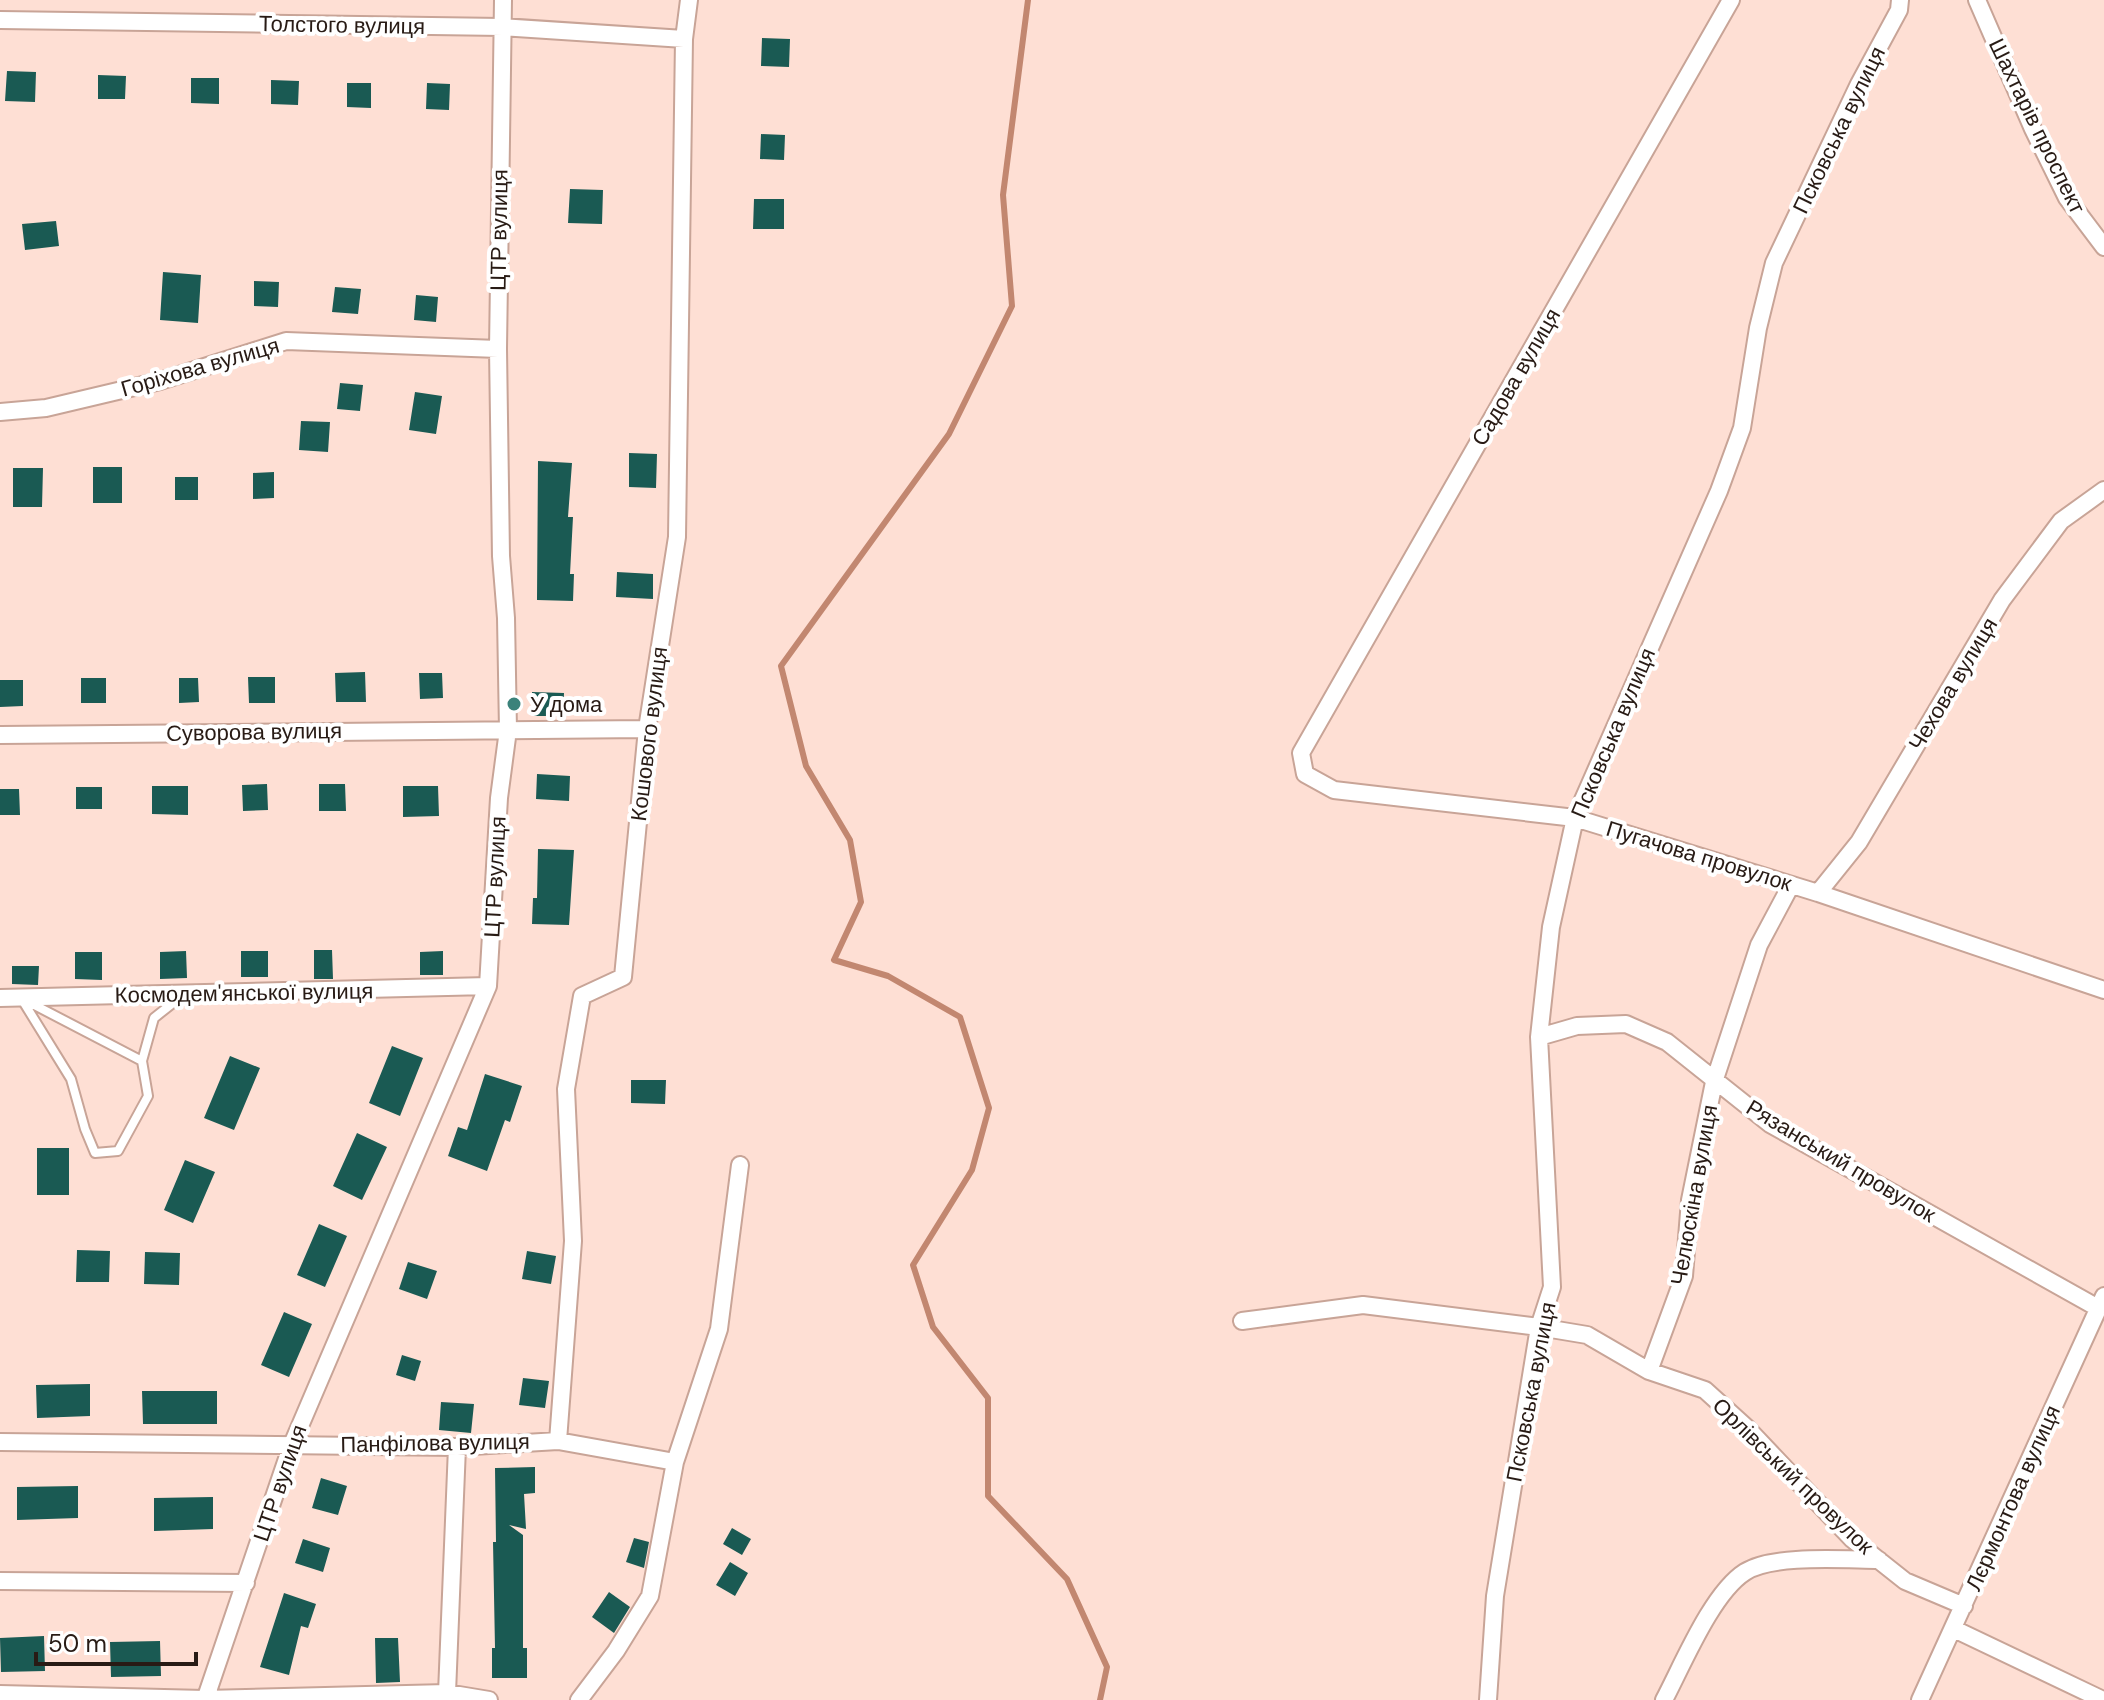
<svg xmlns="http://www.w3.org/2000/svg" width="2104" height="1700" viewBox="0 0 2104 1700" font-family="'DM Sans',sans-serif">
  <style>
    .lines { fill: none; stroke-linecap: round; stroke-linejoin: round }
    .stream { stroke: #c28770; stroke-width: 6 }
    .building { fill: #1a5a53 }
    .service-casing { stroke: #c8a497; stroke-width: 12 }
    .minor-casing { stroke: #c8a497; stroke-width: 20 }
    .service { stroke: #fff; stroke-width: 8 }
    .minor { stroke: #fff; stroke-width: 16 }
    .poi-dot { fill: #3b827a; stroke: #fff; stroke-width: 3 }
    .labels { text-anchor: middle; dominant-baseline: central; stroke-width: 8; stroke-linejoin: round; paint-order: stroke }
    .street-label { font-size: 22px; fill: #281b15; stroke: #fff }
    .poi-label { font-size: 22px; fill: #281b15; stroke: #fff; text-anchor: start }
  </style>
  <rect width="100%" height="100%" fill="#fedfd4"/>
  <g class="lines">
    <path class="stream" d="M1028,0L1003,195L1012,306L949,434L781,666L806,766L850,840L861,902L834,960L888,976L960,1017L989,1108L972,1170L913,1265L933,1327L988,1398V1496L1067,1579L1107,1667L1100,1700"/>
  </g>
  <path class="building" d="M762,38L790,39L789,67L761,66Z
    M7,71L36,72L35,102L5,101Z
    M98,75L126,76L125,99H98Z
    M191,78H219V104L191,103Z
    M271,80L299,81L298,105L271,104Z
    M347,83H371V108L347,107Z
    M427,83L450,84L449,110L426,109Z
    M761,134L785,135L784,160L760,159Z
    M570,189L603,190L602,224L568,223Z
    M754,199H784V229H753Z
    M56,221L59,246L25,250L22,224Z
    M163,272L201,275L198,323L160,320Z
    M254,281L279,282L278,307L254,306Z
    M335,287L361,289L358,314L332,312Z
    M416,295L438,297L436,322L414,320Z
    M340,383L363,385L360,411L337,409Z
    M415,392L442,396L436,434L409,430Z
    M301,421L330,422L328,452L299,450Z
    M629,453L657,454L656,488L629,487Z
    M538,461L572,463L568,517H573L570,574H574L573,601L537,600Z
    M93,467H122V503H93Z
    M13,468H43L42,507H13Z
    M274,472V498L253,499V473Z
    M175,477H198V500H175Z
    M617,572L653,574V599L616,597Z
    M365,672L366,702H336L335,673Z
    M419,673H442L443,698L420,699Z
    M248,677H275V703H249Z
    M81,678H106V703H81Z
    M179,678H198L199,702L179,703Z
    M0,680H23V706L0,707Z
    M532,692L564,693L563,716H532Z
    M537,774L570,776L569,801L536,799Z
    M267,784L268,810L243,811L242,785Z
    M319,784H345L346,811H319Z
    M152,786H188V815L152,814Z
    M403,786H438L439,816L403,817Z
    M76,787H102V809H76Z
    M0,789H19L20,815H0Z
    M538,849L574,850L569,925L532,924L533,898H537Z
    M314,950H332L333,979H314Z
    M186,951L187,978L160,979V952Z
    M241,951H268V977H241Z
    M443,951V975H420V952Z
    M75,952H102V980L75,979Z
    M12,966H39L38,985L12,984Z
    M392,1046L423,1058L400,1116L369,1103Z
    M230,1056L260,1068L234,1130L204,1118Z
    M485,1074L522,1086L510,1122L505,1120L487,1171L448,1156L458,1127L467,1130Z
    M631,1080H666L665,1104L631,1103Z
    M357,1133L387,1147L362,1200L333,1186Z
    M37,1148H69V1195H37Z
    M185,1160L215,1172L193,1223L164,1210Z
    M319,1224L347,1236L325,1287L297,1275Z
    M77,1250L110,1251L109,1282H76Z
    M527,1251L556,1256L551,1284L522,1279Z
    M145,1252L180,1253L179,1285L144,1284Z
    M408,1262L437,1271L427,1299L399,1289Z
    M284,1312L312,1324L289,1377L261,1365Z
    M402,1355L421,1361L415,1381L396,1375Z
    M523,1378L549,1381L545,1408L519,1405Z
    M90,1384V1416L37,1418L36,1385Z
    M142,1391H217V1424H143Z
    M441,1402L474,1404L471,1433L439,1430Z
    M535,1467V1493L524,1494L526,1529L509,1525L523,1535V1648H527V1678H492V1648H495L493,1542H496L495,1468Z
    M321,1478L347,1486L338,1515L312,1508Z
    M78,1486V1518L17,1520V1487Z
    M213,1497V1529L154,1531V1498Z
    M732,1528L751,1539L742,1555L723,1544Z
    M634,1538L649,1542L644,1568L626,1562Z
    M303,1539L330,1548L323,1572L295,1563Z
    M730,1562L748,1573L735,1596L716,1585Z
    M609,1592L630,1607L614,1633L592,1617Z
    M284,1593L316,1604L308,1628L301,1626L289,1675L260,1667Z
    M44,1636L45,1671L1,1672L0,1638Z
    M375,1638H398L400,1682L376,1683Z
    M160,1641L161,1676L111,1677L110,1642Z"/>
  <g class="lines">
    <g class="service-casing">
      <path id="service" d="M21,998L142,1061L148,1096L118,1151L95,1153L85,1129L71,1079Z
        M142,1061L154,1018L183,995"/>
    </g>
    <g class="minor-casing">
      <path id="minor" d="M1731,0L1301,753L1305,774L1334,790L1575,818L1818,893L2104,990
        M1977,0L2033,129L2067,198L2104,247
        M0,20L502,27L684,39
        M0,412L46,408L160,381L286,341L498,349
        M0,735L647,729
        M1818,893L1859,842L2002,600L2061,521L2104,490
        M0,998L488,986
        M1539,1037L1577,1026L1626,1024L1667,1042L1770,1124L2098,1308
        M1242,1321L1363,1305L1539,1327L1587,1335L1649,1371L1705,1390L1748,1429L1852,1539L1905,1581L1964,1606
        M1649,1371L1684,1276L1690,1200L1714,1082L1759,945L1791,885
        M558,1441L573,1241L566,1089L582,996L623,977L647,729L677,537L684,39L689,0
        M0,1442L457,1447L558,1441L675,1462
        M0,1581L246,1583
        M1954,1629L2103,1700
        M447,1693L457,1447
        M0,1694L205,1699L447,1693L489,1700
        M205,1700L291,1447L488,986L499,798L508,730L506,618L501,556L498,349L503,0
        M579,1700L616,1651L650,1596L675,1462L719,1329L740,1165
        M1488,1700L1495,1596L1539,1327L1552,1287L1539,1037L1551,927L1575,818L1719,491L1742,428L1758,328L1774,263L1859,84L1899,10L1900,0
        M1664,1700C1683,1664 1712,1593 1745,1572C1773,1554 1846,1560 1879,1560
        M1920,1700L2104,1296"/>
    </g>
    <use href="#service" class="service"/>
    <use href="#minor" class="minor"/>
  </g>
  <circle class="poi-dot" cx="514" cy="704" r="8"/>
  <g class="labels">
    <g class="street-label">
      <text transform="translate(342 25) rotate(1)">Толстого вулиця</text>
      <text transform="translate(2037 126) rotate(64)">Шахтарів проспект</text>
      <text transform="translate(1839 130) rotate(-64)">Псковська вулиця</text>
      <text transform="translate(499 230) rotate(-89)">ЦТР вулиця</text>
      <text transform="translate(200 367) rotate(-16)">Горіхова вулиця</text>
      <text transform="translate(1516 377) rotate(-60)">Садова вулиця</text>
      <text transform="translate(1953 684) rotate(-59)">Чехова вулиця</text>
      <text transform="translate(254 732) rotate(-1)">Суворова вулиця</text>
      <text transform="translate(1613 733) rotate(-67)">Псковська вулиця</text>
      <text transform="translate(649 734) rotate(-83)">Кошового вулиця</text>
      <text transform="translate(1699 856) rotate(17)">Пугачова провулок</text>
      <text transform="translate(495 877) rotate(-87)">ЦТР вулиця</text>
      <text transform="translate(244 993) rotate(-1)">Космодем'янської вулиця</text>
      <text transform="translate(1841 1161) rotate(31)">Рязанський провулок</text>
      <text transform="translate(1694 1195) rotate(-80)">Челюскіна вулиця</text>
      <text transform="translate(1531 1392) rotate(-79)">Псковська вулиця</text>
      <text transform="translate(435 1443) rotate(-1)">Панфілова вулиця</text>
      <text transform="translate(1793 1476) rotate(44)">Орлівський провулок</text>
      <text transform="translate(280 1483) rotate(-71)">ЦТР вулиця</text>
      <text transform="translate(2013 1498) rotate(-66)">Лєрмонтова вулиця</text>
    </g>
    <g class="poi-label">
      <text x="530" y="704">У дома</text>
    </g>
  </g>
  <path d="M36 1652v12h160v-12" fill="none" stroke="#281b15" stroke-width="4"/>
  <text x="48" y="1652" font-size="24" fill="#281b15" stroke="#ffffff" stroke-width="6" paint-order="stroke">50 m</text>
</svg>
